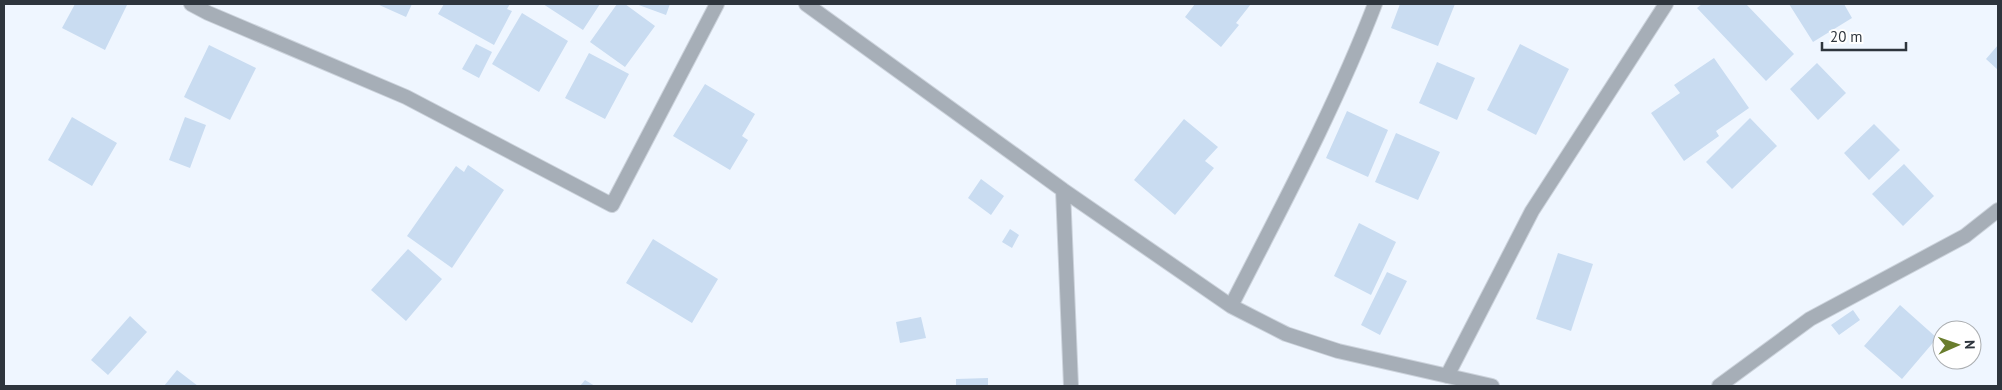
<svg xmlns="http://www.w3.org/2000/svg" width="2002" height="390" viewBox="0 0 2002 390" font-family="'PT Sans',sans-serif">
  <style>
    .building { fill: #c9dcf1 }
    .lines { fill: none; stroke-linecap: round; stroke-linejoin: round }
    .minor-casing { stroke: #ccd3dc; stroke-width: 16 }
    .minor { stroke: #a6aeb7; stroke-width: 14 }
  </style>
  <rect width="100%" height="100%" fill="#eff6ff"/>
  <path class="building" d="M75,4H124L127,5L105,50L62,28Z
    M377,4H412L406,17Z
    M444,4H510L507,9L512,11L494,45L438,14Z
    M543,4H600L583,30Z
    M617,4H625L655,26L625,67L590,42Z
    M636,4H670L666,15Z
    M1195,4H1251L1236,23L1239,25L1221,47L1185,17Z
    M1400,4H1455L1438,46L1391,28Z
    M1702,4H1746L1794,54L1766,81L1697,8Z
    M1789,4H1844L1852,18L1813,42Z
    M522,13L568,41L539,92L492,64Z
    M476,44L492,52L479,78L462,69Z
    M1520,44L1569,69L1536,135L1487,110Z
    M209,45L256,68L230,120L184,97Z
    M1998,45V70L1986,59Z
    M589,53L629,74L605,119L565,98Z
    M1714,58L1749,108L1716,131L1719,136L1684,161L1651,113L1680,93L1674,85Z
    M1437,62L1475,78L1457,120L1419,103Z
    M1817,63L1846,93L1818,120L1790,89Z
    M705,84L755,114L742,136L748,140L730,170L673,136Z
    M1347,111L1388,130L1368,177L1326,158Z
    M72,117L117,143L92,186L48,160Z
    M185,117L206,125L190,168L169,160Z
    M1750,118L1777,146L1732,189L1706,162Z
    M1184,119L1218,147L1205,161L1214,168L1175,215L1134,180Z
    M1874,124L1900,150L1869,180L1844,153Z
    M1396,133L1440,152L1418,200L1375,182Z
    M1904,164L1934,196L1903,226L1872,194Z
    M468,165L504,190L452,268L407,236L456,166L464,172Z
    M981,179L1004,196L991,215L968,198Z
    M1359,223L1396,242L1371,295L1334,276Z
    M1010,229L1019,235L1012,248L1002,242Z
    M653,239L718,279L692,323L626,283Z
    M408,249L442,279L406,321L371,290Z
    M1558,253L1593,264L1571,331L1536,319Z
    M1387,272L1407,281L1380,335L1361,325Z
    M1900,305L1937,338L1902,379L1864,346Z
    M1853,310L1860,320L1839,335L1831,325Z
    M130,316L147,332L108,375L91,360Z
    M921,317L926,338L900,343L896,322Z
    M177,370L198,386H164Z
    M988,378V386H956V379Z
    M585,380L595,386H580Z"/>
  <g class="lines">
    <g class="minor-casing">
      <path id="minor" d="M191,4L208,13L406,97L612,205L717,4
        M806,4L1063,190L1231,306L1286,334L1338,351L1492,386
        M1063,190L1071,386
        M1231,306C1282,206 1335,108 1375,4
        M1447,376L1532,211L1666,4
        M1719,386L1810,319L1965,236L1998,210"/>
    </g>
    <use href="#minor" class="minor"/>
  </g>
  <rect width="2002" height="390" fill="none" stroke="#2e353d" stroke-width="10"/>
  <g transform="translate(1957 345) rotate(88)"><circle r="24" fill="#ffffff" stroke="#abaeb1"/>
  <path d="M0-4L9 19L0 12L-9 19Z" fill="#697d2d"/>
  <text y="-8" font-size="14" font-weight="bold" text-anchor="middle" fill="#2e353d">N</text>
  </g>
  <path d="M1822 42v8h84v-8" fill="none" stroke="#2e353d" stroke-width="2.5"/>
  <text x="1830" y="42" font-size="15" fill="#2e353d" stroke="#ffffff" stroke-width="4" paint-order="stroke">20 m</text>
</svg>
